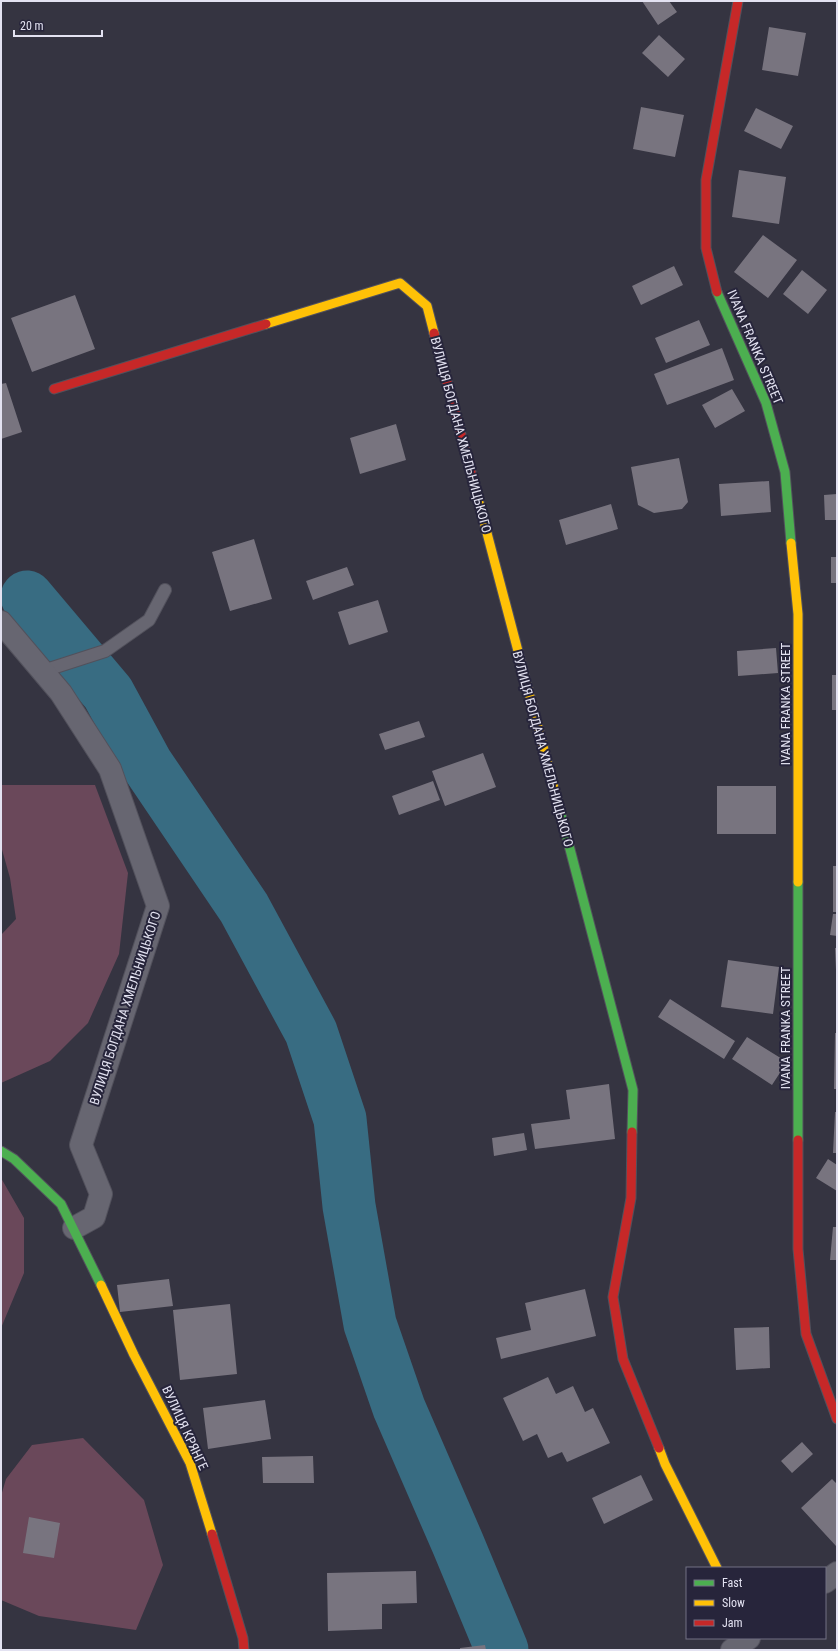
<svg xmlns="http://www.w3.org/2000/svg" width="838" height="1651" viewBox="0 0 838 1651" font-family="'Roboto Condensed',sans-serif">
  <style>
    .green { fill: #6a485a }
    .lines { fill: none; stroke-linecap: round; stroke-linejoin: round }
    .river { stroke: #386c82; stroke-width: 53 }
    .building { fill: #78747f }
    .lane-casing { stroke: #52515c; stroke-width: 14 }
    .street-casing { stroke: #52515c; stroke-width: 24 }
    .fast-casing { stroke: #52515c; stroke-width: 11 }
    .slow-casing { stroke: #52515c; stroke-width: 11 }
    .jam-casing { stroke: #52515c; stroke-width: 11 }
    .lane { stroke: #676671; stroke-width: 12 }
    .street { stroke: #676671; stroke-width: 22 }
    .fast { stroke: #4caf50; stroke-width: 9 }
    .slow { stroke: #ffc107; stroke-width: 9 }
    .jam { stroke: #c62828; stroke-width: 9 }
    .labels { text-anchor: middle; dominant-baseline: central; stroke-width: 4; stroke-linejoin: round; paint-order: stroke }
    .street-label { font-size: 13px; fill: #e3e2f1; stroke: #27253b }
  </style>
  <rect width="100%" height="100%" fill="#353441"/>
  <path class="green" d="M1,785H95L128,873L119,954L88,1023L50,1061L1,1083V935L16,919L10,878L1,846Z
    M1,1178L24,1218V1273L1,1328Z
    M83,1438L144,1500L163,1565L136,1630L39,1616L1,1600V1496L6,1479L32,1445Z"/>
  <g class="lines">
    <path class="river" d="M27,597L108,693L146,763L244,908L311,1032L340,1119L349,1206L370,1324L399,1408L458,1544L502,1650"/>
  </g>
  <path class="building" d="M642,1H669L677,12L658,25Z
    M769,27L806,33L798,76L762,70Z
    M659,35L685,59L668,77L642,53Z
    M641,107L684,115L675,157L633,149Z
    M756,108L793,126L781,149L744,131Z
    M739,170L786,177L779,224L732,217Z
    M763,235L797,260L768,298L734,272Z
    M674,266L683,285L641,305L632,286Z
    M802,270L827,290L808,314L783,294Z
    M75,295L95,349L32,372L11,318Z
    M699,320L710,345L666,363L655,338Z
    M722,348L734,380L667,405L654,374Z
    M6,383L22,432L1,439V384Z
    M732,389L745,411L715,428L702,405Z
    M396,424L406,460L360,474L350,438Z
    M679,458L688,502L682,509L654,513L638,505L631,467Z
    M769,481L771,512L721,516L719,484Z
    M837,494V520H825L824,495Z
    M611,504L618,529L566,545L559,520Z
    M254,539L272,599L230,611L212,552Z
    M831,557H837V583H831Z
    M347,567L354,585L313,600L306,581Z
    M378,600L388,632L349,645L338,612Z
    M776,648L778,673L738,676L737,651Z
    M832,675H837V710H832Z
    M419,721L425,737L385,750L379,734Z
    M483,753L496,787L445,806L432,771Z
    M433,781L440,800L399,815L392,796Z
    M717,786H776V834H717Z
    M833,866H837V912H833Z
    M833,914H837V936L830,935Z
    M835,948H837V970H836Z
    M728,960L779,967L773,1014L721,1007Z
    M670,999L735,1041L724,1059L658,1017Z
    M835,1033H837V1089H834Z
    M747,1037L787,1062L772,1085L732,1059Z
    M609,1084L615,1139L535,1149L531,1124L570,1119L566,1090Z
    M835,1112H837V1153H833Z
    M524,1133L527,1150L494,1156L492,1138Z
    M828,1159L837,1165V1191L816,1178Z
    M833,1227H837V1260H830Z
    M169,1279L173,1306L120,1312L117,1285Z
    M585,1289L596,1336L501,1359L496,1338L531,1330L525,1303Z
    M230,1304L237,1374L180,1380L173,1310Z
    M769,1327L770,1368L736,1370L734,1328Z
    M548,1377L556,1394L573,1386L585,1412L593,1408L610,1443L567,1462L562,1452L548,1458L537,1434L523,1441L503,1398Z
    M265,1400L271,1439L208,1449L203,1408Z
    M802,1442L813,1454L792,1473L781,1461Z
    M313,1456L314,1483H263L262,1457Z
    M641,1475L653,1500L604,1524L592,1498Z
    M832,1479L837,1484L836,1546L801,1508Z
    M29,1517L60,1523L54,1558L23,1553Z
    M416,1571L417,1603L382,1604V1629L328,1631L327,1573Z
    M485,1645L486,1650H460V1648Z"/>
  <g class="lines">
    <g class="lane-casing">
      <path id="lane" d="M43,671L105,651L149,620L165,590"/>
    </g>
    <g class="street-casing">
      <path id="street" d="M1,622L61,693L110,769L158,906L81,1145L101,1194L94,1217L74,1228
        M825,1582L837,1573
        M732,1650L749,1638"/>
    </g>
    <g class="fast-casing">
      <path id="fast" d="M717,292L766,403L785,472L791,543
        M560,811L633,1090L632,1132
        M798,882V1140
        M1,1151L14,1159L61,1204L101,1285"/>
    </g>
    <g class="slow-casing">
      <path id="slow" d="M266,324L400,283L427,306L434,333
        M477,495L560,811
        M791,543L798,614V882
        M101,1285L134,1355L190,1463L212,1534
        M659,1448L665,1464L717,1568"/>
    </g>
    <g class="jam-casing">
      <path id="jam" d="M717,292L706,248V180L738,1
        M434,333L477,495
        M54,389L266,324
        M632,1132L631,1198L613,1297L623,1359L659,1448
        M798,1140V1249L806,1334L837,1419
        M212,1534L243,1638L244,1650"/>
    </g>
    <use href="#lane" class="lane"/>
    <use href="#street" class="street"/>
    <use href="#fast" class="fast"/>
    <use href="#slow" class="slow"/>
    <use href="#jam" class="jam"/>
  </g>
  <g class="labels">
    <g class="street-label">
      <text transform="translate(755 347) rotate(67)">IVANA FRANKA STREET</text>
      <text transform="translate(461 435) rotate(75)">ВУЛИЦЯ БОГДАНА ХМЕЛЬНИЦЬКОГО</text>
      <text transform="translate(785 704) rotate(-90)">IVANA FRANKA STREET</text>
      <text transform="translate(543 749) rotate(75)">ВУЛИЦЯ БОГДАНА ХМЕЛЬНИЦЬКОГО</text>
      <text transform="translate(125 1008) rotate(-72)">ВУЛИЦЯ БОГДАНА ХМЕЛЬНИЦЬКОГО</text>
      <text transform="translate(785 1028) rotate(-90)">IVANA FRANKA STREET</text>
      <text transform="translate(185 1428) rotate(65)">ВУЛИЦЯ КРЯНГЕ</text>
    </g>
  </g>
  <rect width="838" height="1651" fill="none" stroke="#e3e2f1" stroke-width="4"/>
  <rect x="686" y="1567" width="140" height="72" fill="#27253b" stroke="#727184"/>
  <rect x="694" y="1580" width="20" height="6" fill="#4caf50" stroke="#727184"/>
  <text x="722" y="1587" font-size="12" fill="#e3e2f1">Fast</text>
  <rect x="694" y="1600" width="20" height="6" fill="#ffc107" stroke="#727184"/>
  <text x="722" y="1607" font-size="12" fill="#e3e2f1">Slow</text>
  <rect x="694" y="1620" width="20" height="6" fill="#c62828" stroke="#727184"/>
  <text x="722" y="1627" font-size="12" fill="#e3e2f1">Jam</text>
  <path d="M14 30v6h88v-6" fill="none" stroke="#e3e2f1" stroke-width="2"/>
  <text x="20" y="30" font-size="12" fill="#e3e2f1" stroke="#27253b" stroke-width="3" paint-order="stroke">20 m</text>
</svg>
